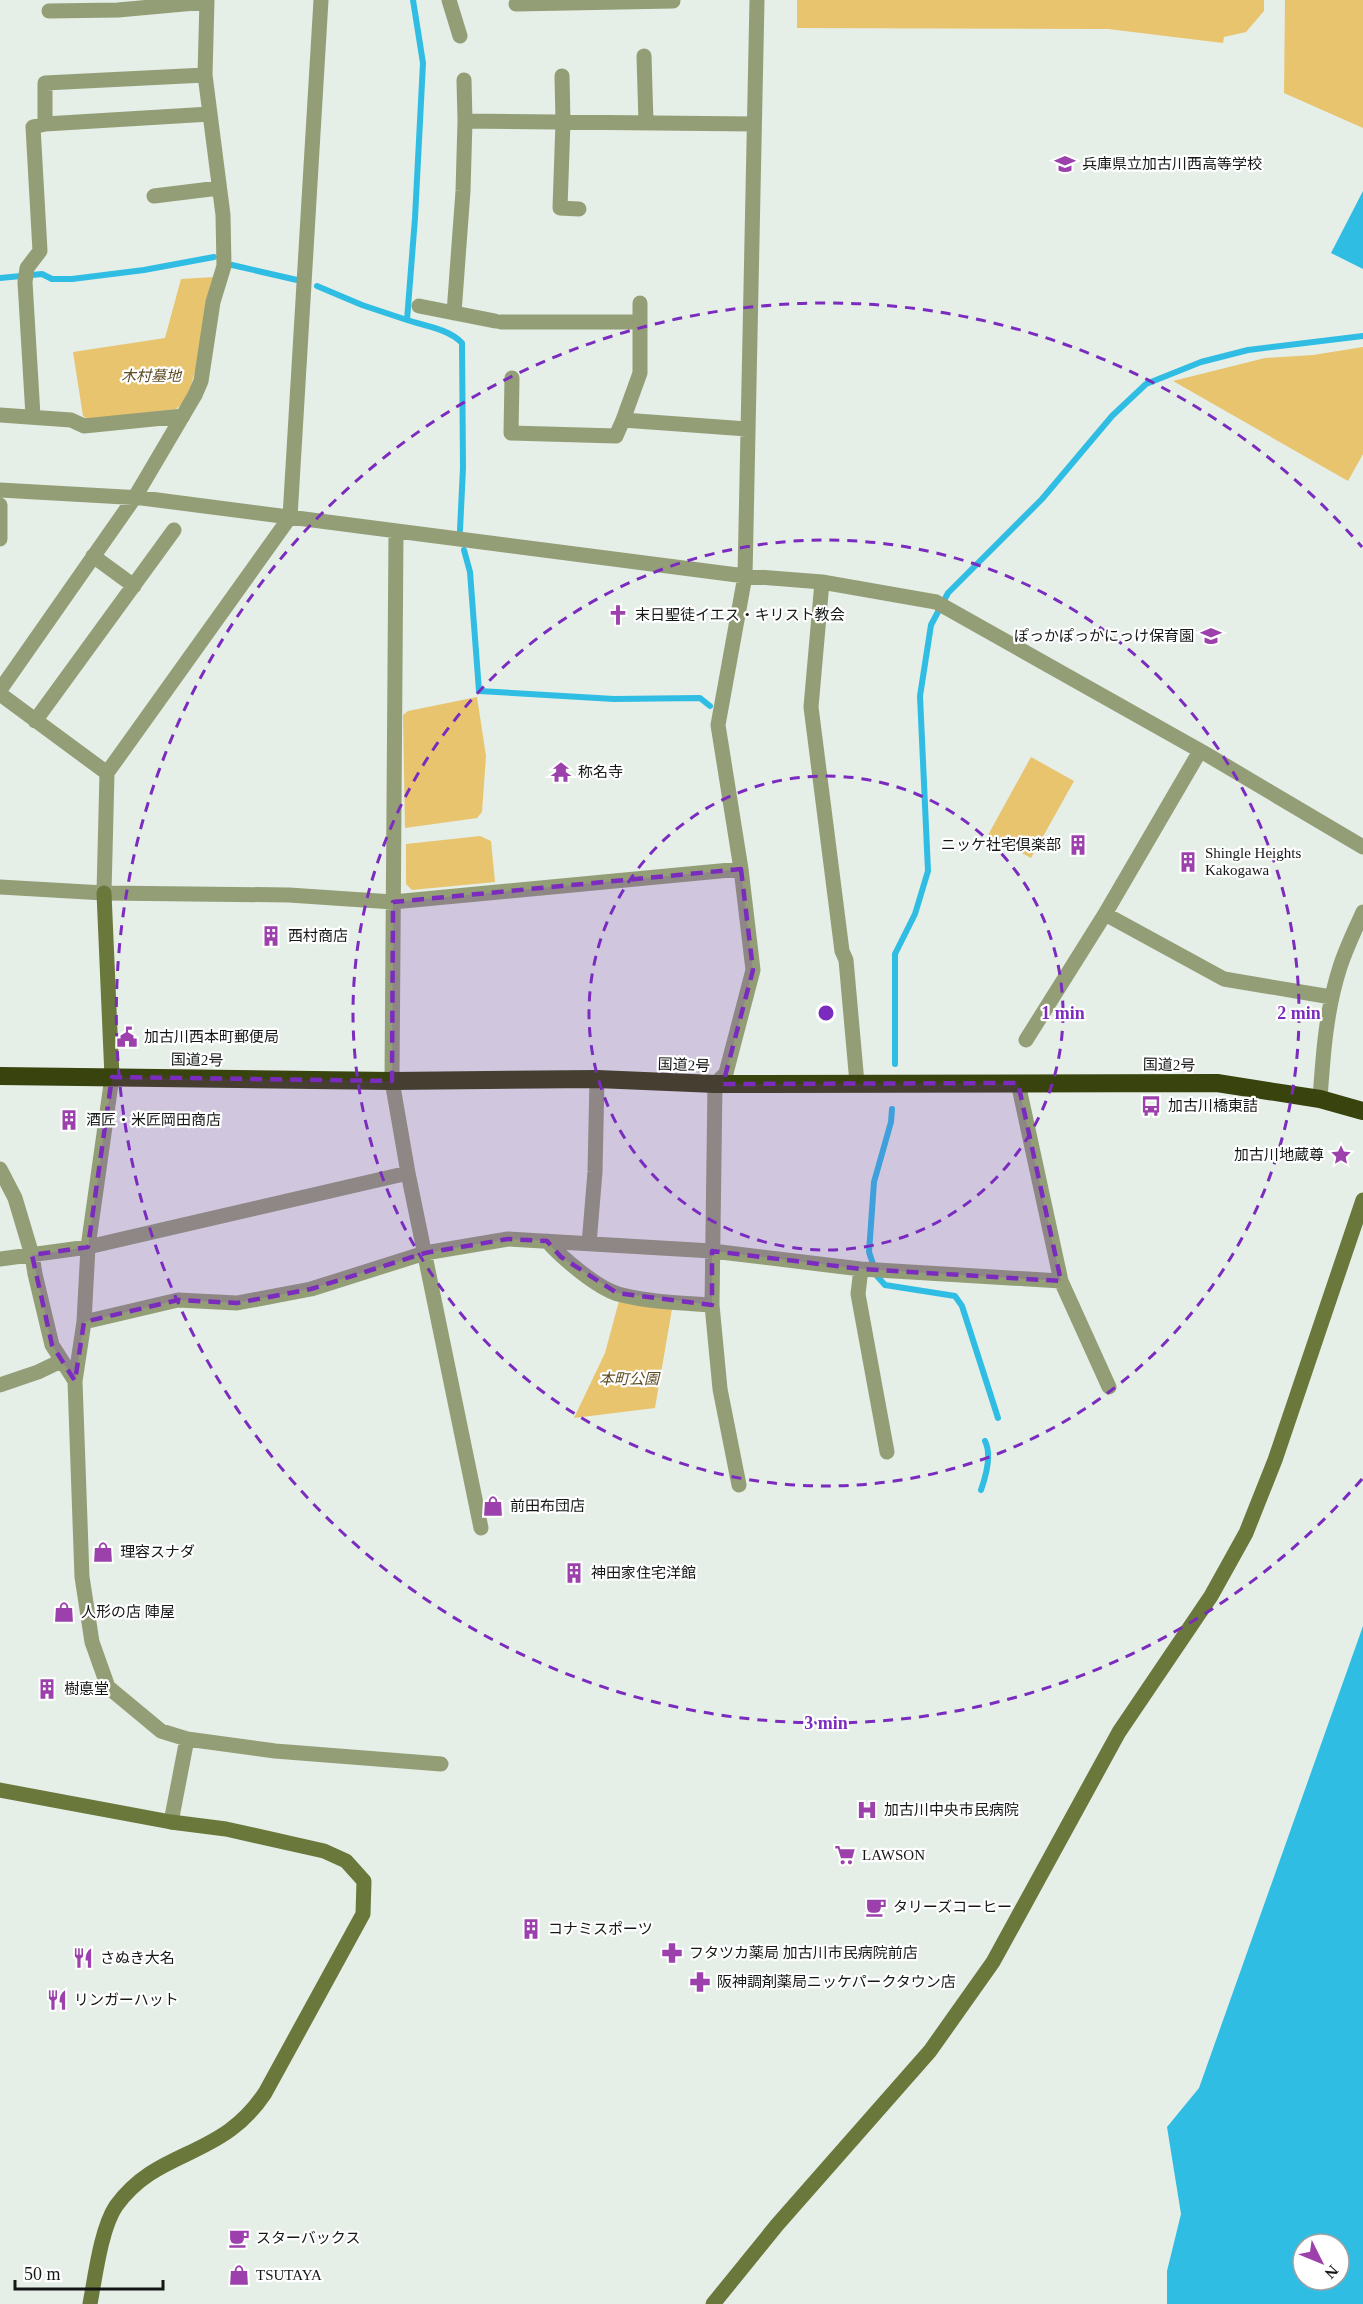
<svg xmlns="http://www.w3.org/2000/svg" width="1363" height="2304" viewBox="0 0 1363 2304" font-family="'Times New Roman','Noto Sans JP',serif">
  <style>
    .green { fill: #e8c46f }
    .water { fill: #30bde3; fill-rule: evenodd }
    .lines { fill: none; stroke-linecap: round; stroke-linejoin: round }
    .stream { stroke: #30bde3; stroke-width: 6 }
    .street { stroke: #939e77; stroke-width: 15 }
    .secondary { stroke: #6a783c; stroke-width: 15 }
    .highway { stroke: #38430e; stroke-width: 18 }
    .marked { fill: #7b2cbf; fill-opacity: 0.2; stroke: #7b2cbf; stroke-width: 4.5; stroke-dasharray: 12 8; stroke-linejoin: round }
    .ring { fill: none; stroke: #7b2cbf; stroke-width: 3; stroke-dasharray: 10 8 }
    .labels { text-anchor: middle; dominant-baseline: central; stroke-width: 4.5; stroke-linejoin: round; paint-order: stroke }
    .poi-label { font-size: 15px; fill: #141715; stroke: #fff; text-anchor: start }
    .park-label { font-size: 15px; font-style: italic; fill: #5e4d24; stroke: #fff }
    .street-label { font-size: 15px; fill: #141715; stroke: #fff }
    .centre { fill: #7b2cbf; stroke: #fff; stroke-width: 3 }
    .ring-label { font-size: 18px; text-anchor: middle; font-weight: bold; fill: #7b2cbf; stroke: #fff; stroke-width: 4.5; stroke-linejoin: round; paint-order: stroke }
  </style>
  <rect width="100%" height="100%" fill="#e5eee7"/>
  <path class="green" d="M797,0H1264V11L1246,32L1224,37L1223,43L1108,29L797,28Z
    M1285,0H1363V128L1284,93Z
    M214,277L199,358L187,399L176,409L88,420L83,416L73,352L165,338L181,279Z
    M1363,347V454L1348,481L1173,381L1265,358L1313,355Z
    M477,697L486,756L482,812L477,818L405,828L403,715L408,711Z
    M1031,757L1074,781L1031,858L988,835Z
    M480,836L491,841L495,882L412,890L406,884V844Z
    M619,1301L672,1309L655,1408L574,1418L605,1353Z"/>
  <path class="water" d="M1363,191V269L1331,253Z
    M1363,1626V2304H1167V2271L1181,2214L1167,2127L1199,2088ZM1303,2244H1339V2280H1303Z"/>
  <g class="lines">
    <path class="stream" d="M413,0L423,63L415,218L407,320C425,326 449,329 462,343L463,468L460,530
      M232,265L297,280
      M0,278L42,274L52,279H72L144,270L214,257
      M317,286L362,305L407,320
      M464,550L470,572L479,691L614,699L700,698L710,706
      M895,1064V954L915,914L928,871L920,696L931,625L948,593L1042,499L1112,416L1146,384L1201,362L1248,350L1363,336
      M892,1109L891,1122L874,1182L869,1252L877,1276L885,1285L955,1296L962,1306L998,1418
      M981,1490C986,1476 992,1455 985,1441"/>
    <path class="street" d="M449,0L460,36
      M516,4L673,1
      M49,11L118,10L206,2
      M644,56L646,123
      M562,76L563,122L560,208L579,209
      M464,80L465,121
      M45,124V83L205,75
      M154,196L219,188
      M640,303V322
      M419,306L495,321
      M454,313L463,191L465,121L754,124
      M501,322H640V373L623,420
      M512,378L511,433L616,436L623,420L747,429
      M0,415L71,420L84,426L183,416
      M33,416L25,282L27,268L40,251L33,127L45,124L210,114
      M0,490L142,498L745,576L822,582L936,602L1206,754L1363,847
      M0,505V539
      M396,532L392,1081L408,1173L481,1528
      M93,556L134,586
      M822,582L811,707L842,951L846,960L857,1083
      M0,690L135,497L195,395L201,381L213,302L224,266L223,215L205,75L207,0
      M0,694L107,773
      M35,721L174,530
      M0,887L104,893L289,895L393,902L741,869
      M104,893L107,773L290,517L321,0
      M1105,914L1224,979L1331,997
      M1026,1040L1105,914L1200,751
      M112,1077L88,1247L84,1322L75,1381L82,1577L92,1642L108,1687L161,1731L187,1739L275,1751L441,1764
      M1018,1083L1061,1281L1109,1387
      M1320,1099C1323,1055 1326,1010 1340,967C1346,948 1355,930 1363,912
      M0,1169L15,1198L32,1255L35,1274L52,1345L75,1381
      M547,1241C562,1258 596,1287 618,1294C648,1302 681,1303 712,1305
      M589,1244L595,1172L597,1079
      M0,1259L88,1247L408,1173
      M861,1269L858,1294L887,1452
      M84,1322L178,1300L237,1303L311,1289L425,1253L508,1239L712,1251L861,1269L1061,1281
      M0,1385L38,1372L61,1361
      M739,1485L720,1389L712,1305L715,1084L726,1073L753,970L741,869L718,725L745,576L757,0
      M171,1822L187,1739"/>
    <path class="secondary" d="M104,893L112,1077
      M0,1790L171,1822L226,1829L324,1851L346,1861L364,1881L363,1914L265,2093C255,2108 245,2119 230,2130C190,2159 149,2161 116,2206C101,2228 95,2278 90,2304
      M713,2304L777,2225L930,2051L993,1962L1119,1732L1211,1596L1246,1533L1275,1460L1363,1200"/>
    <path class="highway" d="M0,1076L392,1081L597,1079L715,1084L1217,1083L1320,1099L1363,1111"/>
  </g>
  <path class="marked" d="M741,869L753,970L723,1084L1018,1083L1061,1281L861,1269L712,1251V1305L617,1293L561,1257L547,1241L508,1239L425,1253L311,1289L237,1303L178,1300L84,1322L75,1381L52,1345L32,1255L88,1247L112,1077L392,1081L393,902Z"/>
  <g class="ring">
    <circle cx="826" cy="1013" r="237"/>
    <circle cx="826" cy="1013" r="473"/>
    <path d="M1362 1479A710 710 0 1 1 1362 547"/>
  </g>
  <defs>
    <g id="school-bare" transform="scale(1.62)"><path d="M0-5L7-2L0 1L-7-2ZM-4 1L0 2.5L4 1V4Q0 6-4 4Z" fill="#9c41ac" stroke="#fff" stroke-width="2.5" paint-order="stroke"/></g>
    <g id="church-bare" transform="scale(1.62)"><path d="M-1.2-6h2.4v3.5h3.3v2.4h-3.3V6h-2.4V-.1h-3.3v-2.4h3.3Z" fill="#9c41ac" stroke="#fff" stroke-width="2.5" paint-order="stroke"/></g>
    <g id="temple-bare" transform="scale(1.62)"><path d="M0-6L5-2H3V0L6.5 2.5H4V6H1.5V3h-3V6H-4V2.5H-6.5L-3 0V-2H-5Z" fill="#9c41ac" stroke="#fff" stroke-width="2.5" paint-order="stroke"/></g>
    <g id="building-bare" transform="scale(1.62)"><path d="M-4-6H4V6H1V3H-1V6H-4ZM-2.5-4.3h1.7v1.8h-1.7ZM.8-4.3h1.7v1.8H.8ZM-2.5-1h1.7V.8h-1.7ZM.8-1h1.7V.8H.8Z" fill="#9c41ac" stroke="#fff" stroke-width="2.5" paint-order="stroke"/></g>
    <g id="civic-bare" transform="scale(1.62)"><path d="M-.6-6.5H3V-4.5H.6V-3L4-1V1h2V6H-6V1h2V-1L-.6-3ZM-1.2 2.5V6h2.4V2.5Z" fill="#9c41ac" stroke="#fff" stroke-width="2.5" paint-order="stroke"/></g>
    <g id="bus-bare" transform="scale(1.62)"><path d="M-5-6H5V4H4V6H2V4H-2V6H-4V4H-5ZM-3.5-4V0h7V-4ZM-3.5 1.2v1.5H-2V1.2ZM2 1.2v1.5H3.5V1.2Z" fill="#9c41ac" stroke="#fff" stroke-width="2.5" paint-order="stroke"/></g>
    <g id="sight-bare" transform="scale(1.62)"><path d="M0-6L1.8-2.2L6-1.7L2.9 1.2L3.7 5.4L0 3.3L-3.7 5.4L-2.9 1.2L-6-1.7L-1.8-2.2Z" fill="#9c41ac" stroke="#fff" stroke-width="2.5" paint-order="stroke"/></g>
    <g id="shop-bare" transform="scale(1.62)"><path d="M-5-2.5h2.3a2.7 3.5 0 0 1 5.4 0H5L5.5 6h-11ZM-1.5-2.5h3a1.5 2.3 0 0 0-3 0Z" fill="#9c41ac" stroke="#fff" stroke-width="2.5" paint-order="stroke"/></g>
    <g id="hospital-bare" transform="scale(1.62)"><path d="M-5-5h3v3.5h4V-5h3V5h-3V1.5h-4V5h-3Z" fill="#9c41ac" stroke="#fff" stroke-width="2.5" paint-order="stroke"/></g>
    <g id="supermarket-bare" transform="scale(1.62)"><path d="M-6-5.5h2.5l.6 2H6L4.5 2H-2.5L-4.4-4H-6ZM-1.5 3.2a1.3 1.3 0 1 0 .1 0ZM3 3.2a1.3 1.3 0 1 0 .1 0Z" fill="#9c41ac" stroke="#fff" stroke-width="2.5" paint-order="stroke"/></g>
    <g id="cafe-bare" transform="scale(1.62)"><path d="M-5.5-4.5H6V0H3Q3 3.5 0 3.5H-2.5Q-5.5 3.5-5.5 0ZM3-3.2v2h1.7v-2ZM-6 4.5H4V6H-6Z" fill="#9c41ac" stroke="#fff" stroke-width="2.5" paint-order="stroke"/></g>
    <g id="pharmacy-bare" transform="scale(1.62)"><path d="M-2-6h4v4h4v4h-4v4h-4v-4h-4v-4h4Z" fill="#9c41ac" stroke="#fff" stroke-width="2.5" paint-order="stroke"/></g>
    <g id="restaurant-bare" transform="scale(1.62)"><path d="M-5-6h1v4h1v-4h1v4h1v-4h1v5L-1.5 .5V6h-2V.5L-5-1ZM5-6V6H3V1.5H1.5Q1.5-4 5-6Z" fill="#9c41ac" stroke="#fff" stroke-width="2.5" paint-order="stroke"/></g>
  </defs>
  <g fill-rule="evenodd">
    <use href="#school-bare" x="1065" y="164"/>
    <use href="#church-bare" x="618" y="615"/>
    <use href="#school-bare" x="1211" y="636"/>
    <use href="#temple-bare" x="561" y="772"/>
    <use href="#building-bare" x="1078" y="845"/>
    <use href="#building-bare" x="1188" y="862"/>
    <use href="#building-bare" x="271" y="936"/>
    <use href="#civic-bare" x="127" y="1037"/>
    <use href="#bus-bare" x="1151" y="1106"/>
    <use href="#building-bare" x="69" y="1120"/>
    <use href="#sight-bare" x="1341" y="1155"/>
    <use href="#shop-bare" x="493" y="1506"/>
    <use href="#shop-bare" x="103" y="1552"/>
    <use href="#building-bare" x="574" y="1573"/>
    <use href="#shop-bare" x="64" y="1612"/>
    <use href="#building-bare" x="47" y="1689"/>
    <use href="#hospital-bare" x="867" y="1810"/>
    <use href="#supermarket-bare" x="845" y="1855"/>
    <use href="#cafe-bare" x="876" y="1907"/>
    <use href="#building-bare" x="531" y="1929"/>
    <use href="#pharmacy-bare" x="672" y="1953"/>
    <use href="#restaurant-bare" x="83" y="1958"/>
    <use href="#pharmacy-bare" x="700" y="1982"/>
    <use href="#restaurant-bare" x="57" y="2000"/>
    <use href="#cafe-bare" x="239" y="2238"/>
    <use href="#shop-bare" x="239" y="2275"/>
  </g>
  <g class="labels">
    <g class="poi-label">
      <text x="1082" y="164">兵庫県立加古川西高等学校</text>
      <text x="635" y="615">末日聖徒イエス・キリスト教会</text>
      <text x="1194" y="636" text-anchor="end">ぽっかぽっかにっけ保育園</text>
      <text x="578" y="772">称名寺</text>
      <text x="1061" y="845" text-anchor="end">ニッケ社宅倶楽部</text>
      <text x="1205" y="853">Shingle Heights<tspan x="1205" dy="17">Kakogawa</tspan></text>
      <text x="288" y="936">西村商店</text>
      <text x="144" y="1037">加古川西本町郵便局</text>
      <text x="1168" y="1106">加古川橋東詰</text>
      <text x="86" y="1120">酒匠・米匠岡田商店</text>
      <text x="1324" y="1155" text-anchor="end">加古川地蔵尊</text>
      <text x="510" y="1506">前田布団店</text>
      <text x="120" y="1552">理容スナダ</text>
      <text x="591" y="1573">神田家住宅洋館</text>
      <text x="81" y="1612">人形の店 陣屋</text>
      <text x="64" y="1689">樹悳堂</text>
      <text x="884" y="1810">加古川中央市民病院</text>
      <text x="862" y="1855">LAWSON</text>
      <text x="893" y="1907">タリーズコーヒー</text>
      <text x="548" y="1929">コナミスポーツ</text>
      <text x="689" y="1953">フタツカ薬局 加古川市民病院前店</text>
      <text x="100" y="1958">さぬき大名</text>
      <text x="717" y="1982">阪神調剤薬局ニッケパークタウン店</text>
      <text x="74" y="2000">リンガーハット</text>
      <text x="256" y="2238">スターバックス</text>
      <text x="256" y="2275">TSUTAYA</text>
    </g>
    <g class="park-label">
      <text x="151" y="376">木村墓地</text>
      <text x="629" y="1379">本町公園</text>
    </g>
    <g class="street-label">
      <text transform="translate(197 1060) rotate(1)">国道2号</text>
      <text transform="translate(684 1065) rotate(2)">国道2号</text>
      <text transform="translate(1169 1065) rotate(1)">国道2号</text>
    </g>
  </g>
  <circle cx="826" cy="1013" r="9" class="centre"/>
  <g class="ring-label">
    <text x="1063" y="1019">1 min</text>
    <text x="1299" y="1019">2 min</text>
    <text x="826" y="1729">3 min</text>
  </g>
  <g transform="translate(1321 2262) rotate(133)"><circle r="28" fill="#ffffff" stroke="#a1a2a1" stroke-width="1.5"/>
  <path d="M0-4.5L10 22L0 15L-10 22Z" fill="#9c41ac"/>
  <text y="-9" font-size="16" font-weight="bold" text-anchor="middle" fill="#141715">N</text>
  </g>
  <path d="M15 2280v9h148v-9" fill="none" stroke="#141715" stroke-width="3"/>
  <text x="24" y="2280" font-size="18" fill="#141715" stroke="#ffffff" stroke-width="4.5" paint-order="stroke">50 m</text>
</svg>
